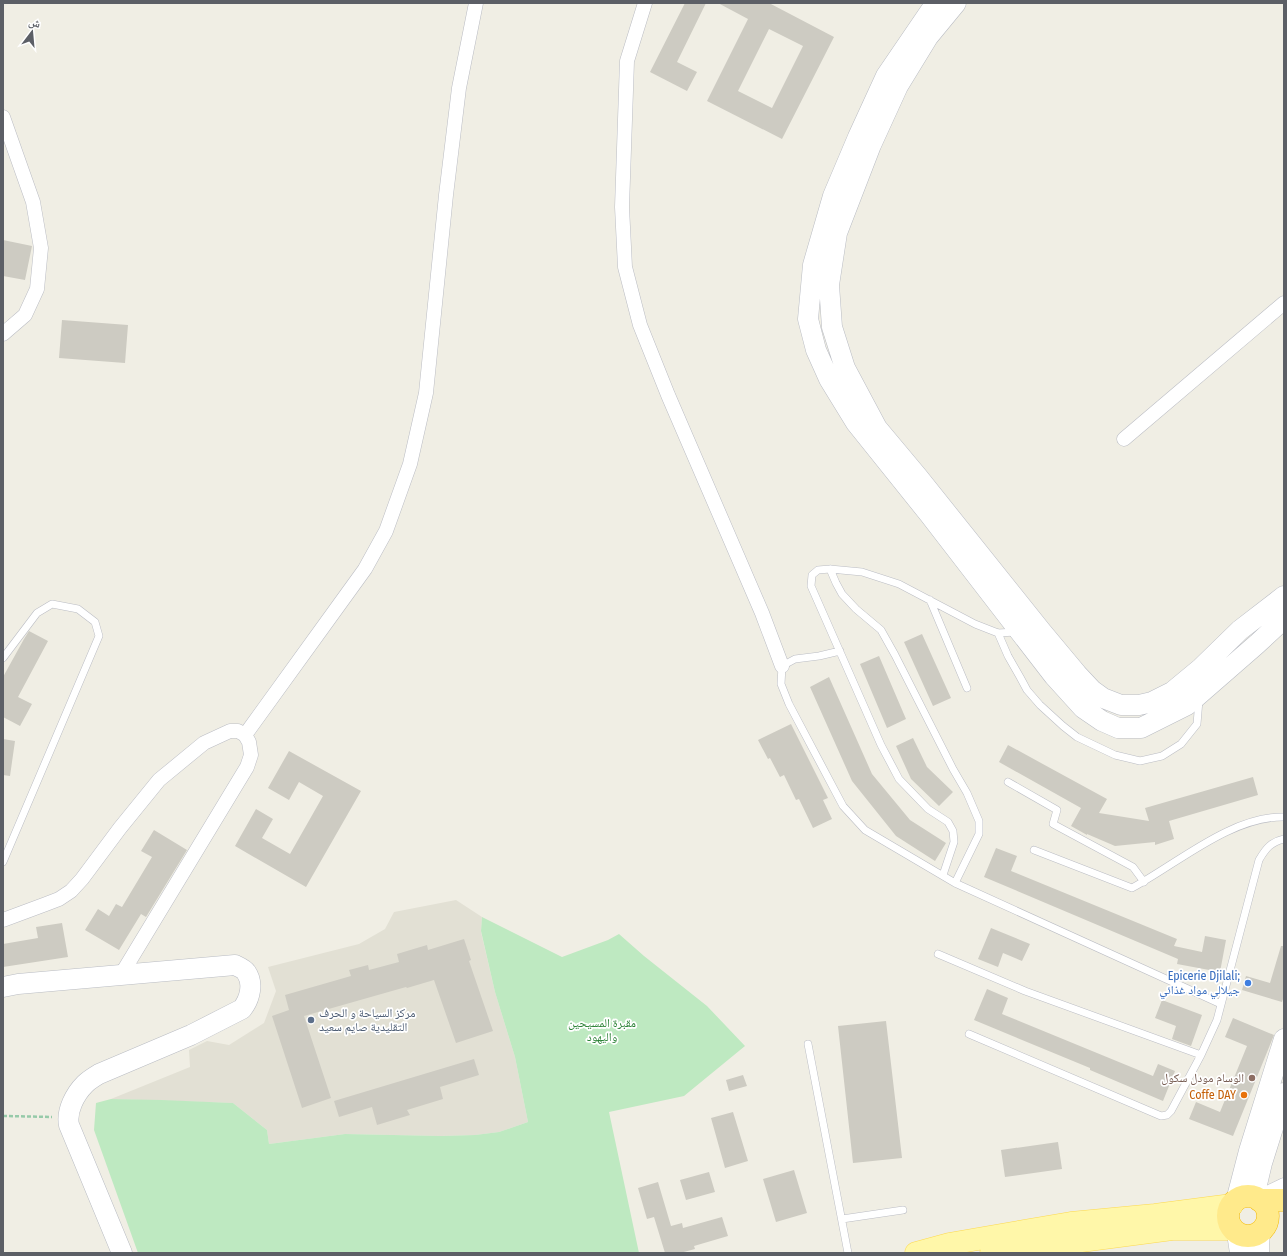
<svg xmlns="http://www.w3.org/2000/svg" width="1287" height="1256" viewBox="0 0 1287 1256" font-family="'Fira Sans Condensed','Noto Naskh Arabic',sans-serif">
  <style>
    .education { fill: #e2e0d4 }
    .green { fill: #bee9c1 }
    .building { fill: #cdcbc2; fill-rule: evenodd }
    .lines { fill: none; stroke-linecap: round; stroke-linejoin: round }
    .lane-casing { stroke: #bbbdc4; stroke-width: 8 }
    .street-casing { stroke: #bbbdc4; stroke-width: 15 }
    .secondary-casing { stroke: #b9bcc3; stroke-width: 21 }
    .primary-casing { stroke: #fdd94f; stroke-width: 23 }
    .highway-casing { stroke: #f3b900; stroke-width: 23 }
    .path { stroke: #96caa9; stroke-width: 2.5; stroke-dasharray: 4 2; stroke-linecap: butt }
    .lane { stroke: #fff; stroke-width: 7 }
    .street { stroke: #fff; stroke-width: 14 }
    .secondary { stroke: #fff; stroke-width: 20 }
    .primary { stroke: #fff7a9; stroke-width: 22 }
    .highway { stroke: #ffea8b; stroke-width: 22 }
    .shop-dot { fill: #3f7fe0; stroke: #fff; stroke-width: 1.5 }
    .service-dot { fill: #5c6f8a; stroke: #fff; stroke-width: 1.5 }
    .education-dot { fill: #8d6e63; stroke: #fff; stroke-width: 1.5 }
    .food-dot { fill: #e8710a; stroke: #fff; stroke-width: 1.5 }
    .labels { text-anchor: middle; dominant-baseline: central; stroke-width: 3.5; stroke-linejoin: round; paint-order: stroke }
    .shop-label { font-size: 12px; fill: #366cbe; stroke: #fff; text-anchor: end }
    .service-label { font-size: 12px; fill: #4e5e75; stroke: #fff; text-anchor: start }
    .park-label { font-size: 12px; fill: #2d8338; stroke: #fff }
    .education-label { font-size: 12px; fill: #785e54; stroke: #fff; text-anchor: end }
    .food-label { font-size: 12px; fill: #c56008; stroke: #fff; text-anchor: end }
  </style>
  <rect width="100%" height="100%" fill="#f0eee4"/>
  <path class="education" d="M456,900L482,917L481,932L495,992L515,1057L528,1122L499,1132L475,1135L441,1136L345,1134L269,1144L267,1130L233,1103L111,1099L190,1067L189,1050L207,1041L229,1045L264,1023L276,991L268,967L359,944L385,929L394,912Z"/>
  <path class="green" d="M482,917L562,957L608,940L619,934L644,956L707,1006L745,1046L684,1096L609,1112L639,1253H138L94,1130L96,1103L111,1099L162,1100L233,1103L267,1130L269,1144L345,1134L441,1136L475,1135L499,1132L528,1122L515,1057L495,992L481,931Z"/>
  <path class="building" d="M685,3H706L677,62L697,72L687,91L650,72Z
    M718,3H769L834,37L782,139L707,101L748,19ZM769,29L803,46L772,108L738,91Z
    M3,240L32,246L25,280L3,276Z
    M62,320L128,325L125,363L59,358Z
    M29,631L48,641L18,697L32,704L20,726L3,717V677L24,639Z
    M922,634L951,698L933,706L904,642Z
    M879,656L906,719L887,728L860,664Z
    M829,677L872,774L910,820L946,843L935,861L896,836L852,781L810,687Z
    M791,724L828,798L823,800L832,819L813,828L799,799L796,800L784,775L780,777L770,758L768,759L758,740Z
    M913,738L927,767L953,792L939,806L911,779L896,746Z
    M3,739L15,741L10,776L3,775Z
    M1008,745L1107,799L1099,813L1149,821L1145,808L1253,777L1258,795L1169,821L1174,839L1155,845V842L1115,846L1087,834V835L1071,826L1081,808L999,762Z
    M289,751L361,791L306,887L235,846L256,809L273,819L262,838L290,854L323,796L299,782L289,800L268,788Z
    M154,830L187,850L146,917L141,914L119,950L85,930L98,909L109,916L116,904L122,907L152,857L141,851Z
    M996,848L1017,856L1011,871L1177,939L1174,946L1202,952L1205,936L1226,940L1220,972L1177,964L1178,959L984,877Z
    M62,923L68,957L3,967V944L38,938L36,927Z
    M991,928L1030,944L1022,961L1003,953L998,967L978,959Z
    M464,939L471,960L469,961L493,1031L456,1043L434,980L407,988L406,987L304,1016L331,1098L302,1108L272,1016L289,1010L285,995L351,976L349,970L368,965L369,970L399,962L397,954L427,945L428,950Z
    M1281,946H1284V996L1282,1002L1242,990L1246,976L1270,983Z
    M987,989L1008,998L1002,1014L1153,1076L1158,1064L1175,1071L1163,1101L1090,1070V1068L974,1020Z
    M1162,1000L1202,1015L1191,1046L1172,1039L1176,1026L1155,1018Z
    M1233,1018L1274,1035L1233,1136L1189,1119L1196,1102L1220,1112L1247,1046L1225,1037Z
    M886,1021L902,1158L853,1163L838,1026Z
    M474,1059L479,1075L440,1087L443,1099L407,1110L410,1115L377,1125L372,1107L339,1117L334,1101Z
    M743,1075L747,1086L729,1091L726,1080Z
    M733,1112L748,1161L725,1168L711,1118Z
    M1058,1142L1062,1169L1005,1177L1001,1150Z
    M794,1170L807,1213L776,1222L763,1179Z
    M709,1172L715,1192L686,1200L680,1180Z
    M658,1182L671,1226L682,1223L683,1228L722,1217L728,1236L694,1246L695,1249L680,1253H665L654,1217L647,1219L638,1188Z"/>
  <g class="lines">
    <g class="lane-casing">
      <path id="lane" d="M830,569L836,583L842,594L856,609L881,630L895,655L953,769L967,793L979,821V834L955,883
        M930,600L967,688
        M998,633L1008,656L1020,677L1027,690L1040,705L1063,726L1077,737L1115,755L1140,761L1162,756L1181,744L1197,724L1199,700
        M840,651L819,656L795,659L782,666L781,684L789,704L843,806L865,830L955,883L1221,1004
        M3,658L37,613L52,604L78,609L95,622L99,636L3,862
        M1008,782L1057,810L1053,824L1133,867L1144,882
        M1034,850L1132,888C1177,864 1231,816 1284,817
        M943,875L954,842L953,831L948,822L928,809L899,779L881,745L811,586L812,575L818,570L830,569L862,572L899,584L975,624L998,633L1016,632
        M938,954L1025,991L1201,1055L1217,1020L1259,860C1266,848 1271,842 1284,839
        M969,1034L1161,1116L1167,1115L1171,1111L1201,1055
        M808,1044L848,1253
        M842,1219L903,1210"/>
    </g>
    <g class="street-casing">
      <path id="street" d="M645,3L627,61L622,207L625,267L640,325L668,395L762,613L782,666
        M3,117L33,202L41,248L37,289L25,315L3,334
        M1124,439L1284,303
        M245,735L365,569L386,531L410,464L426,393L446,195L459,88L476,3
        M3,920L46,904L59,899L71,891L82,879L120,828L159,780L204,743L230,731H238L245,735L249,742L251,755L247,767L121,975
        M1259,1197L1284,1185"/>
    </g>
    <g class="secondary-casing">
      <path id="secondary" d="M937,3L931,10L886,76L858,137L833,196L813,265L808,319L816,350L829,379L856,423L929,514L1054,676L1083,708L1102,721L1118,728H1141L1187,705L1257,644L1284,619
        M956,3L928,37L898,86L871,145L837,233L829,285L832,327L845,368L877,428L918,477L1042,632L1077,674L1092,690L1103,698L1121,705H1139L1152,702L1172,692L1201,668L1240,630L1284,596
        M3,987L18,984L235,965C239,967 244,969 246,972C254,983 250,999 242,1009L191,1035L99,1074C94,1077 89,1080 85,1084C75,1094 66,1111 69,1125L122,1253
        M1254,1197L1262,1163L1284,1093
        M1236,1201L1249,1151L1284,1039
        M1237,1233L1240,1253
        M1259,1253V1245L1260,1233"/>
    </g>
    <g class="primary-casing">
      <path id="primary" d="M916,1253L949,1244L1071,1223L1155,1215L1232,1205
        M991,1253L1172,1229H1232"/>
    </g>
    <g class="highway-casing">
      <path id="highway" d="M1228 1216a20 20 0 1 1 40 0a20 20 0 1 1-40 0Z
        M1259,1200H1284"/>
    </g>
    <path class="path" d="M3,1116L52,1117"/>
    <use href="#lane" class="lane"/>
    <use href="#street" class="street"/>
    <use href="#secondary" class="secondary"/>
    <use href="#primary" class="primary"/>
    <use href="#highway" class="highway"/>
  </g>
  <circle class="shop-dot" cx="1248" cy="983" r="4"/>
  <circle class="service-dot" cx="311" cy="1020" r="4"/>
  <circle class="education-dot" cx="1252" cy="1078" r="4"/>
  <circle class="food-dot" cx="1244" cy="1095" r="4"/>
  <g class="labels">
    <g class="shop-label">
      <text x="1240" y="976">Epicerie Djilali;<tspan x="1240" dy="14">جيلالي مواد غذائي</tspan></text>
    </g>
    <g class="service-label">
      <text x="319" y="1013">مركز السياحة و الحرف<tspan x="319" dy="14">التقليدية صايم سعيد</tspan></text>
    </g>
    <g class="park-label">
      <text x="602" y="1023">مقبرة المسيحين<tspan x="602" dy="14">واليهود</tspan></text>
    </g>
    <g class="education-label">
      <text x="1244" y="1078">الوسام مودل سكول</text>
    </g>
    <g class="food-label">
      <text x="1236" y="1095">Coffe DAY</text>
    </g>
  </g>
  <rect width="1287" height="1256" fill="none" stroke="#5c5f66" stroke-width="8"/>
  <g transform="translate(32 32) rotate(16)" stroke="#ffffff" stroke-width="3" paint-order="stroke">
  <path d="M0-3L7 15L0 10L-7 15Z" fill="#5c5f66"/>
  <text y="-6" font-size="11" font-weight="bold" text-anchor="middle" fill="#5c5f66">ش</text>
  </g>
</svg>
